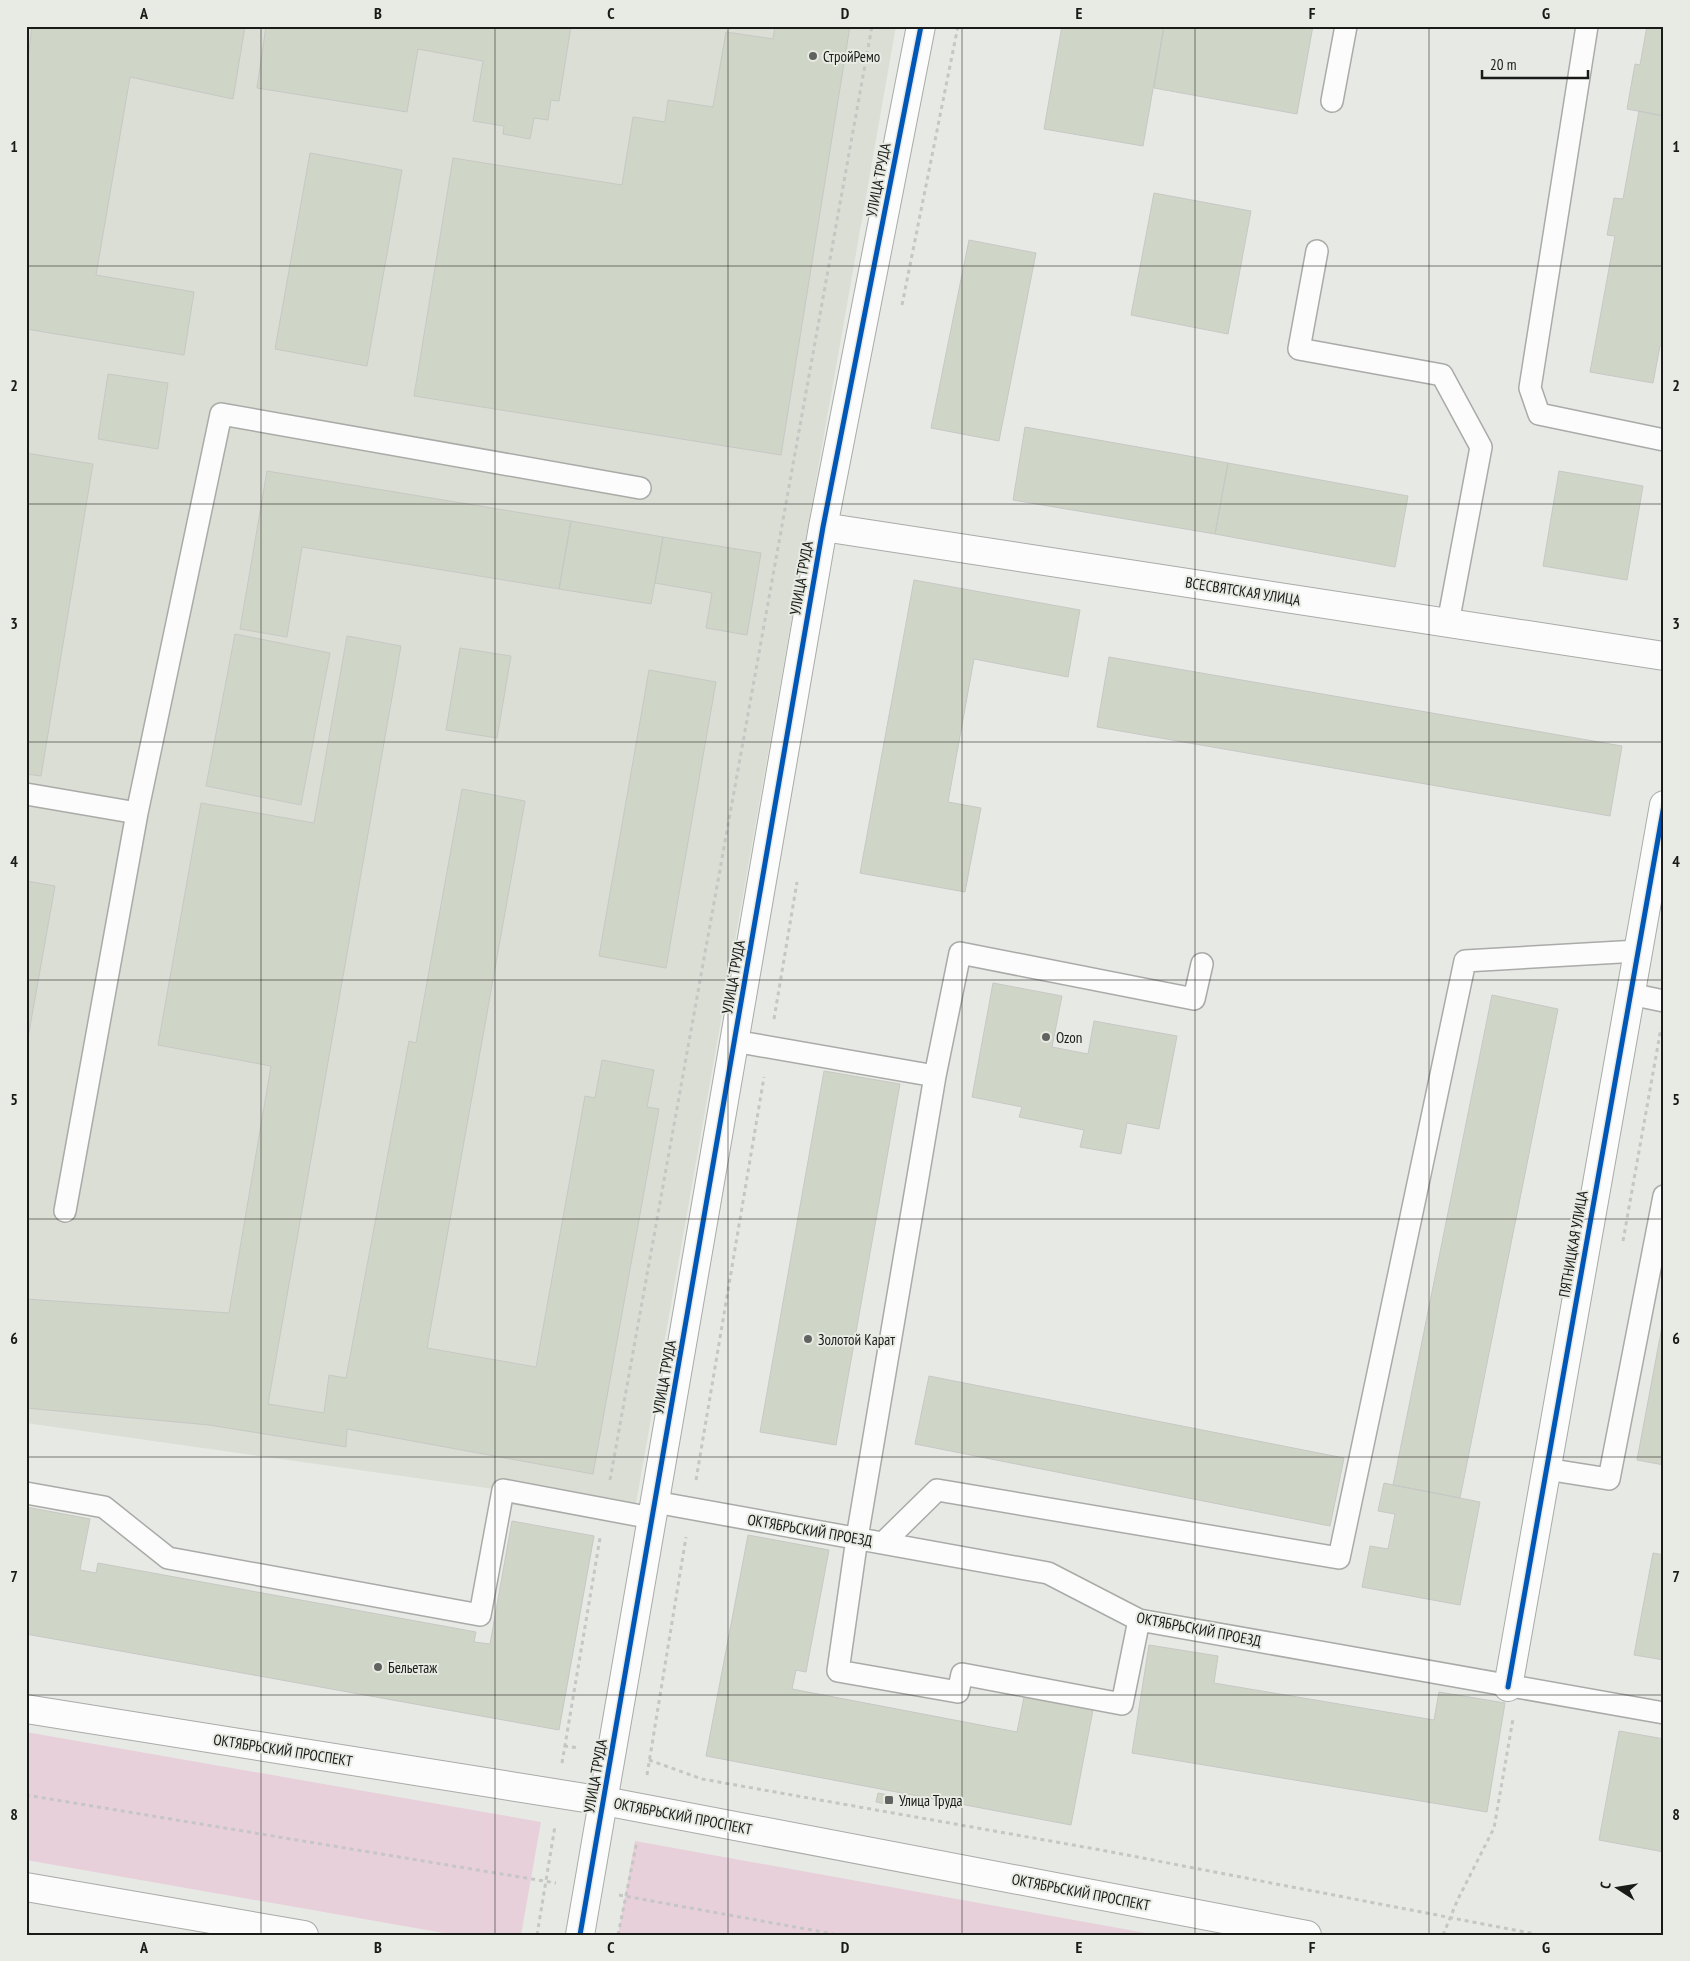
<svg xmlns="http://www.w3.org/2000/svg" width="1690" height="1961" viewBox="0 0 1690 1961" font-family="'PT Sans Narrow',sans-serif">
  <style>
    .built { fill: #daded4 }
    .green { fill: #e8d0db }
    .building { fill: #cfd5c7; stroke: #c7c8c5 }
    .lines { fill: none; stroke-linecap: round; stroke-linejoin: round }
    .lane-casing { stroke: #aaaba8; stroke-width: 24 }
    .street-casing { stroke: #aaaba8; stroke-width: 30 }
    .primary-casing { stroke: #aaaba8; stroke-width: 30 }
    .path { stroke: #c6c6c5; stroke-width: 3; stroke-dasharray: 4 4; stroke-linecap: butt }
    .lane { stroke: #fbfcfb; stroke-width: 21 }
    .street { stroke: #fbfcfb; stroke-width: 28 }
    .primary { stroke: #fbfcfb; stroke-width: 28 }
    .cycleway-casing { stroke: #e8ebe3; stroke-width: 8 }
    .cycleway { stroke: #0057b8; stroke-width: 5 }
    .grid { fill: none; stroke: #191b18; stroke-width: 1; stroke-opacity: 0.55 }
    .poi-dot { fill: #616360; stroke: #e8ebe3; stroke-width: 2 }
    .labels { text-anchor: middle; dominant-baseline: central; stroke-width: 4; stroke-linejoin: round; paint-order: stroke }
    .poi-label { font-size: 15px; fill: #191b18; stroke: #e8ebe3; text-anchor: start }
    .street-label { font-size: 15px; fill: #191b18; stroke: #e8ebe3 }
    .neatline { fill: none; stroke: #191b18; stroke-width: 2 }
    .grid-label { font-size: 16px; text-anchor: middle; font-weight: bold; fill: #191b18 }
  </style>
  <rect width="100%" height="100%" fill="#e7e9e5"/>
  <path class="built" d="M26,26H896L635,1509L26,1423Z"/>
  <path class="green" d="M26,1732L541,1822L521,1935H455L26,1860Z
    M635,1841L1157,1935H618Z"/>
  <path class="building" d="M32,26H245L233,99L130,77L96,275L194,292L184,355L26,329V75Z
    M266,26H571L559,101L551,100L548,120L534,118L530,139L503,134L504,126L473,121L483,61L418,49L407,112L257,88Z
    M775,26H850L781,455L414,396L453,158L622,185L633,117L665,122L668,100L713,107L726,32L773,39Z
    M1062,26H1164L1143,146L1044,129Z
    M1164,26H1313L1297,114L1154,88Z
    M1647,26H1664V116L1627,109L1635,64L1640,65Z
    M1639,111L1664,116V346H1660L1653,383L1590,372L1615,236L1607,235L1614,198L1623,199Z
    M310,153L402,170L367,366L275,349Z
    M1154,193L1251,211L1228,334L1131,315Z
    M969,240L1036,253L999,441L931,428Z
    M108,374L168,383L158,449L98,439Z
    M1025,427L1228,463L1215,534L1013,500Z
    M26,453L93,464L41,776L26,774Z
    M1228,463L1408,496L1395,567L1215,534Z
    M267,471L571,521L559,589L302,547L287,637L240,629Z
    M1559,471L1643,486L1627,580L1543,566Z
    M571,521L663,537L651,604L559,589Z
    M663,537L761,553L747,635L706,628L712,593L655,583Z
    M914,580L1080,610L1068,677L974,659L948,802L981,808L965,892L860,873Z
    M235,634L330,653L301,805L206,786Z
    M347,636L401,646L268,1404L324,1413L329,1375L346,1378L409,1041L416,1043L462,789L525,801L427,1348L536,1367L585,1096L595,1098L602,1060L654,1070L647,1107L659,1109L593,1474L347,1429L346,1447L209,1425L26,1408V1299L229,1313L271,1066L158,1045L201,803L314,823Z
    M460,648L511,656L497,738L446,730Z
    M1109,657L1622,746L1610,816L1097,727Z
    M649,670L716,682L666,968L599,956Z
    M26,881L55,886L26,1049Z
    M993,983L1062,996L1052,1047L1088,1054L1094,1021L1177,1036L1159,1129L1127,1123L1121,1154L1080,1147L1084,1130L1019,1117L1022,1107L972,1097Z
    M1492,995L1558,1009L1460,1498L1393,1485Z
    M824,1071L900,1084L836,1445L760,1432Z
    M1664,1316V1465L1637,1460Z
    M929,1376L1344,1458L1330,1526L915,1444Z
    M1384,1483L1480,1502L1460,1605L1362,1587L1370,1546L1388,1549L1395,1514L1378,1511Z
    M26,1507L90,1519L80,1570L96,1573L98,1563L476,1632L474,1642L490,1644L512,1521L594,1536L559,1730L26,1634Z
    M748,1535L829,1550L806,1672L796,1670L792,1689L1017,1732L1024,1697L1093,1710L1071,1825L706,1756Z
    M1653,1553L1664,1555V1660L1634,1655Z
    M1149,1645L1218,1656L1214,1683L1434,1720L1439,1692L1505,1703L1487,1812L1132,1753Z
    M1619,1731L1664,1739V1852L1599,1840Z
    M878,1793L893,1796L891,1805L876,1802Z"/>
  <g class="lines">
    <g class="lane-casing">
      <path id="lane" d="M1587,26L1530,388L1539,414L1664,440
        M1332,101L1346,26
        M1317,251L1299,349L1442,375L1481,447L1448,623
        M26,794L137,813
        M1630,994L1664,1001
        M734,1041L935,1076L857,1538L838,1671L958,1692L962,1674L1122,1704L1139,1620
        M935,1076L960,953L1194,999L1202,964
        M65,1211L137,813L221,414L640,488
        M1546,1469L1609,1479L1664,1196
        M26,1493L104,1507L168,1558L480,1615L503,1490L652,1518
        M655,1502L1048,1573L1139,1620L1664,1713
        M883,1543L937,1490L1339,1558L1465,961L1638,951"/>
    </g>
    <g class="street-casing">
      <path id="street" d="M823,527L1664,656
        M1508,1687L1664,805
        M580,1935L823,527L921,26"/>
    </g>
    <g class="primary-casing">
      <path id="primary" d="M26,1709L604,1801L1307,1935
        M26,1887L304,1935"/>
    </g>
    <path class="path" d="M902,305L958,26
      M774,1019L797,882
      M1623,1241L1661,1028
      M610,1480L872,26
      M696,1480L764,1077
      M564,1746L579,1748
      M649,1760L702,1779L1101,1850L1540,1935
      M562,1763L600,1538
      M647,1775L686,1537
      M26,1795L556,1883
      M619,1895L839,1935
      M26,1933L35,1935
      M537,1935L555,1826
      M618,1935L637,1841
      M1443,1935L1458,1899L1494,1828L1513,1719"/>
    <use href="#lane" class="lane"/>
    <use href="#street" class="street"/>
    <use href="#primary" class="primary"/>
    <g class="cycleway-casing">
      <path id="cycleway" d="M1508,1687L1664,805
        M580,1935L823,527L921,26"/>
    </g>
    <use href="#cycleway" class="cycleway"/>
  </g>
  <path class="grid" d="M261,26V1935M495,26V1935M728,26V1935M962,26V1935M1195,26V1935M1429,26V1935M26,266H1664M26,504H1664M26,742H1664M26,980H1664M26,1219H1664M26,1457H1664M26,1695H1664"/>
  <g class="poi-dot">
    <circle cx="813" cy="56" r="5"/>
    <circle cx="1046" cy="1037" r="5"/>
    <circle cx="808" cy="1339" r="5"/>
    <circle cx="378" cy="1667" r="5"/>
    <rect x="884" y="1795" width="10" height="10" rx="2.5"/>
  </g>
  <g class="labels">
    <g class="poi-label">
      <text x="823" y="56">СтройРемо</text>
      <text x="1056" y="1037">Ozon</text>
      <text x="818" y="1339">Золотой Карат</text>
      <text x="388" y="1667">Бельетаж</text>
      <text x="899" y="1800">Улица Труда</text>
    </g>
    <g class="street-label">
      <text transform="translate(878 180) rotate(-79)">УЛИЦА ТРУДА</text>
      <text transform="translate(801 578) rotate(-80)">УЛИЦА ТРУДА</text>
      <text transform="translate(1243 591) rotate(9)">ВСЕСВЯТСКАЯ УЛИЦА</text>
      <text transform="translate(733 977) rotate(-80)">УЛИЦА ТРУДА</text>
      <text transform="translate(1573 1244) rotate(-80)">ПЯТНИЦКАЯ УЛИЦА</text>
      <text transform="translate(664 1377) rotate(-80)">УЛИЦА ТРУДА</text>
      <text transform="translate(810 1530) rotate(10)">ОКТЯБРЬСКИЙ ПРОЕЗД</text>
      <text transform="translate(1199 1629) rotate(11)">ОКТЯБРЬСКИЙ ПРОЕЗД</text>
      <text transform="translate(283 1750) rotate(9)">ОКТЯБРЬСКИЙ ПРОСПЕКТ</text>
      <text transform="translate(595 1776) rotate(-80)">УЛИЦА ТРУДА</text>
      <text transform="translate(683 1816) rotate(11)">ОКТЯБРЬСКИЙ ПРОСПЕКТ</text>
      <text transform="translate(1081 1892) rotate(11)">ОКТЯБРЬСКИЙ ПРОСПЕКТ</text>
    </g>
  </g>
  <rect width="1690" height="1961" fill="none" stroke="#e8ebe3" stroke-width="55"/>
  <g transform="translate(1618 1888) rotate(282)" stroke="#e8ebe3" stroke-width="4" paint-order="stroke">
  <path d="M0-4L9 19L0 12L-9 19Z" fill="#191b18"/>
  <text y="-8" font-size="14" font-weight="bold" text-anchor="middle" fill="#191b18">С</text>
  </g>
  <path d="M1482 70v8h106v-8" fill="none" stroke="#191b18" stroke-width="2.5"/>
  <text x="1490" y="70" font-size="15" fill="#191b18" stroke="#e8ebe3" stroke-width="4" paint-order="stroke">20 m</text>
  <rect x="28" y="28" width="1634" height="1906" class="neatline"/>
  <g class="grid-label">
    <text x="144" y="19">A</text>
    <text x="378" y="19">B</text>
    <text x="611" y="19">C</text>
    <text x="845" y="19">D</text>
    <text x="1079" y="19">E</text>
    <text x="1312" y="19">F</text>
    <text x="1546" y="19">G</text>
    <text x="14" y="152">1</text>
    <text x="1676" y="152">1</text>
    <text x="14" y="391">2</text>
    <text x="1676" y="391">2</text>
    <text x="14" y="629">3</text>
    <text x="1676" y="629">3</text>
    <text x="14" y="867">4</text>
    <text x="1676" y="867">4</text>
    <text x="14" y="1105">5</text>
    <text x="1676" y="1105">5</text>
    <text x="14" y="1344">6</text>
    <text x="1676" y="1344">6</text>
    <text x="14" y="1582">7</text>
    <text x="1676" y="1582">7</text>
    <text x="14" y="1820">8</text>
    <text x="1676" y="1820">8</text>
    <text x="144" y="1953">A</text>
    <text x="378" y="1953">B</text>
    <text x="611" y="1953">C</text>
    <text x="845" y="1953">D</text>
    <text x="1079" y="1953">E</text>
    <text x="1312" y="1953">F</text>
    <text x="1546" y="1953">G</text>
  </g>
</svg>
